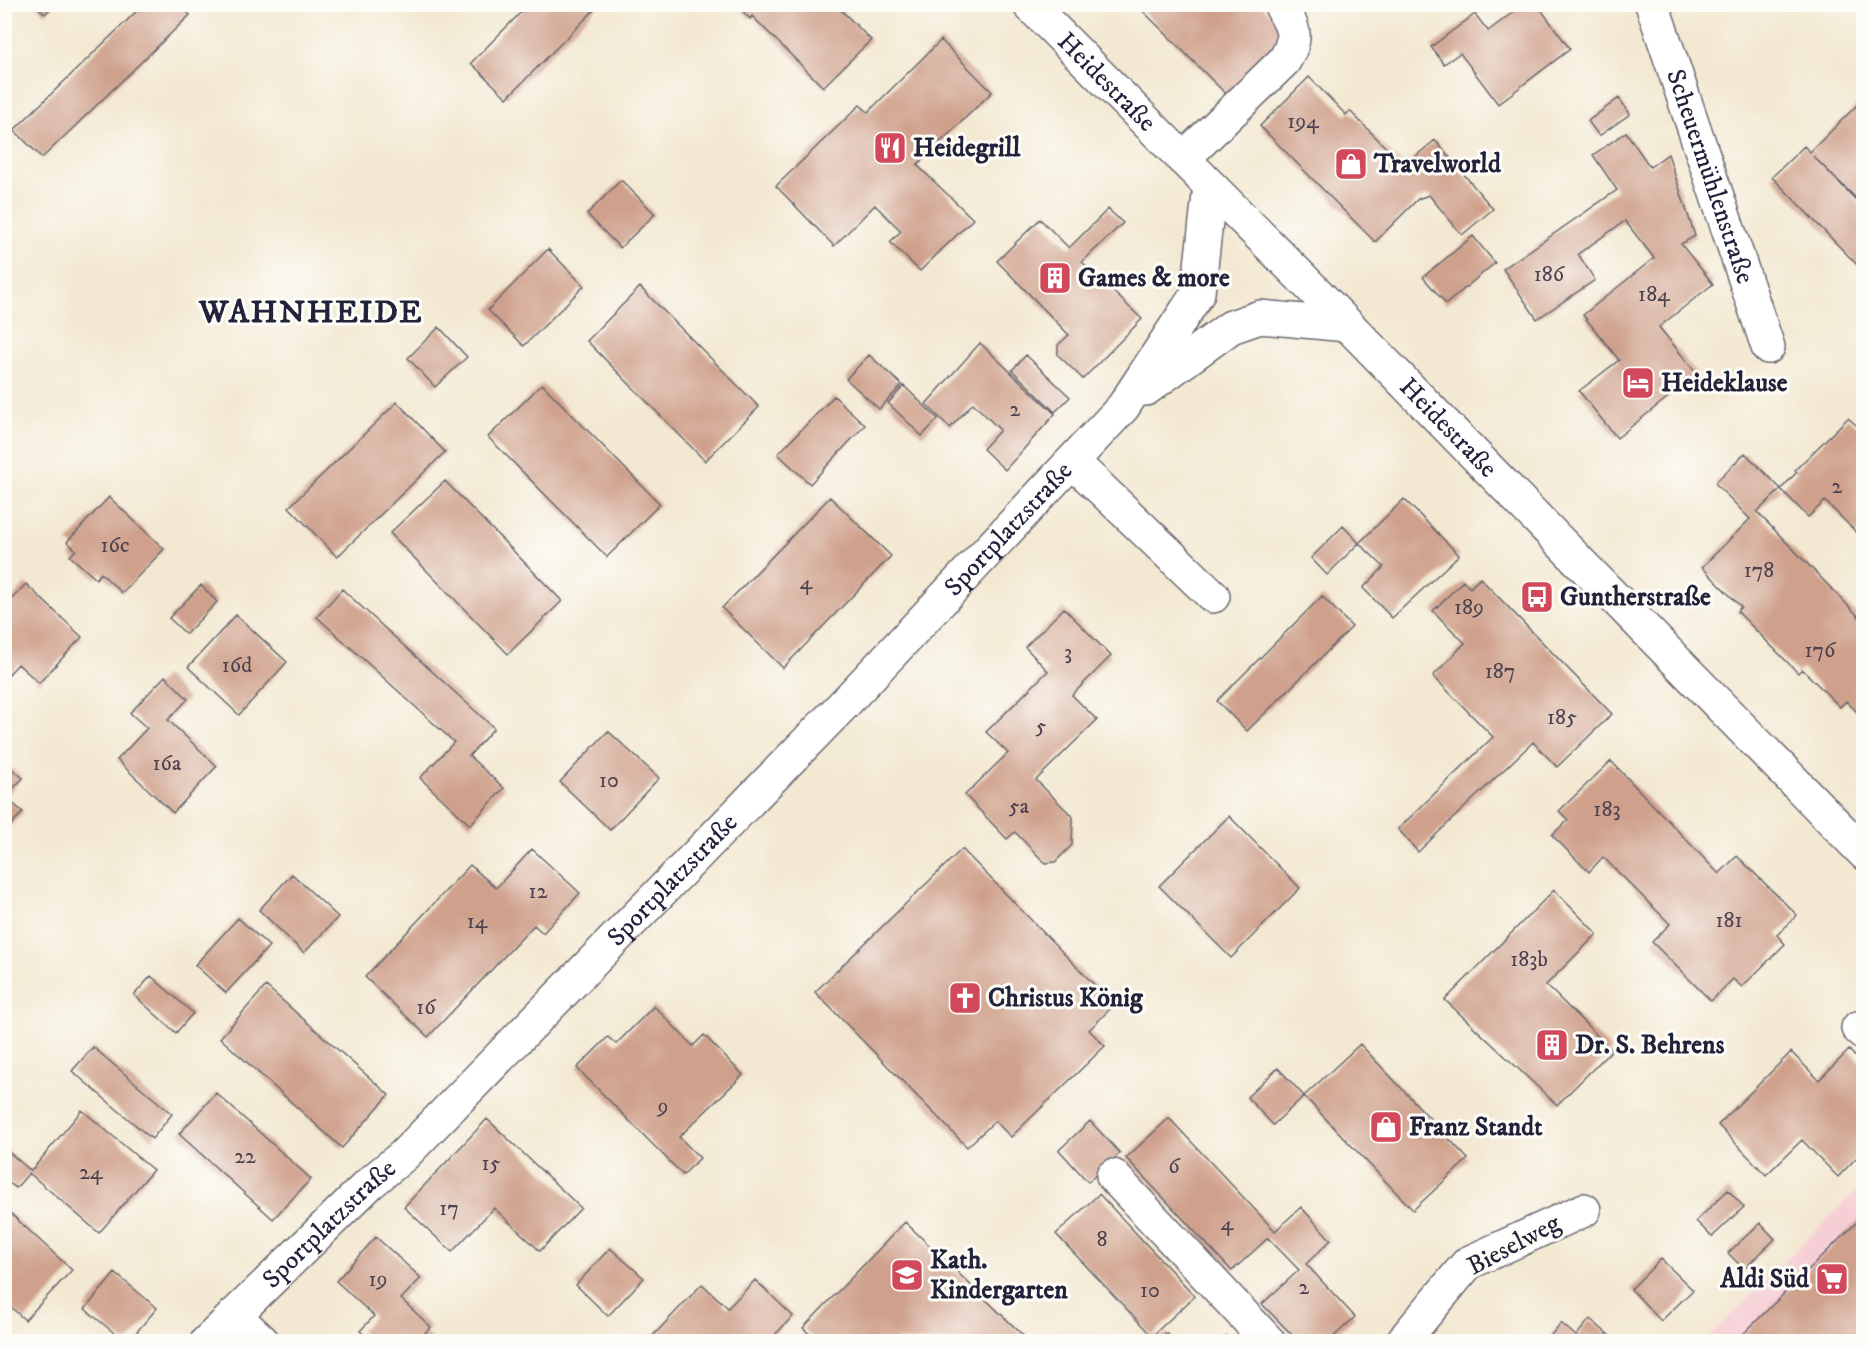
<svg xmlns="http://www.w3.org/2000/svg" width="1868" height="1346" viewBox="0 0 1868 1346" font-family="'IM FELL DW Pica',serif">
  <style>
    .built { fill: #f6cfd6 }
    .building { fill: #cfa18c }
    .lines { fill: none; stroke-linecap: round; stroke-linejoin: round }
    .minor-casing { stroke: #6b6770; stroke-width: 36 }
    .major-casing { stroke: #6b6770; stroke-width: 36 }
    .minor { stroke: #fff; stroke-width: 33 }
    .major { stroke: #fff; stroke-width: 33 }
    .labels { text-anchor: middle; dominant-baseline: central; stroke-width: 6; stroke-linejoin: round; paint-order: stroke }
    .number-label { font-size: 22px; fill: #4d424f }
    .street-label { font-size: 26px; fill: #22223b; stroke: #fdfcf7 }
    .poi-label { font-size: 26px; font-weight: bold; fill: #22223b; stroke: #fdfcf7; text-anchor: start }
    .district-label { font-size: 32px; font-weight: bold; letter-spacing: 1.5px; fill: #22223b; stroke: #fdfcf7 }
  </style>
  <rect width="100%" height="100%" fill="#fdfcf7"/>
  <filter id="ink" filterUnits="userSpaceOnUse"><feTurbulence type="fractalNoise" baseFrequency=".0167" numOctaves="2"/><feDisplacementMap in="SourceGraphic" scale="12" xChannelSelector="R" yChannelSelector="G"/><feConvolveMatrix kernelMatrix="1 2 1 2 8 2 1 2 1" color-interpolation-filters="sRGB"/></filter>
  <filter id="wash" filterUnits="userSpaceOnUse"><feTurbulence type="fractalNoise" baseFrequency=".008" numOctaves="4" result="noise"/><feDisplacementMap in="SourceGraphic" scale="24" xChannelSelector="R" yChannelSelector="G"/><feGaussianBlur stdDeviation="1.35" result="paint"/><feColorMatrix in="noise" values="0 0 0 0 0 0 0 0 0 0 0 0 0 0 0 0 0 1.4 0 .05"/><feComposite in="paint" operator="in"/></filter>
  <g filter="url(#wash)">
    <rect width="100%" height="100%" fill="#f3e8d1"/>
    <path class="built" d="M1863,1184V1341L1704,1342L1792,1254Z"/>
    <g id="blocks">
      <path class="building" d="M5,4H17L5,17Z
        M35,4H55L45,14Z
        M144,4H180L190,15L42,158L14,130Z
        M529,4H600L507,98L471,63Z
        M736,4H835L871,40L823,87L752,16L750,19Z
        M1136,4H1261L1291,38L1228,96Z
        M1524,4H1537L1570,49L1498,104L1460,53L1444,64L1431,47L1475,14L1488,31Z
        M941,40L992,92L917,165L973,219L920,271L890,242L901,231L875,205L834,246L776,186L860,105L868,112Z
        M1309,77L1346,115L1350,111L1404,166L1435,140L1493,209L1462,235L1429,195L1418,199L1375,242L1260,126Z
        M1619,98L1630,114L1599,136L1588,121Z
        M1863,99V205L1813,156L1863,207V271L1772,177L1804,146L1810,152Z
        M1626,132L1650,167L1668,154L1695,236L1681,244L1713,284L1659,327L1697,374L1617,438L1579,391L1619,360L1583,315L1654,258L1625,221L1578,254L1595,280L1537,319L1503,269L1617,190L1593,155Z
        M621,180L655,214L620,248L587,214Z
        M1108,209L1123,223L1082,262L1142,319L1083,379L1058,355V345L1069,335L997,261L1040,219L1069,248Z
        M1473,236L1495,263L1446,304L1423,277Z
        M548,249L584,286L524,346L488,310Z
        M640,287L759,407L705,461L587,341Z
        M439,327L467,357L435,387L408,358Z
        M980,343L1055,414L1005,470L983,449L1000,430L973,403L950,428L926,404Z
        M869,355L902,385L879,409L846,379Z
        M1026,355L1070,397L1055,412L1012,370Z
        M542,384L660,504L607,557L488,437Z
        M904,386L938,419L922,436L888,403Z
        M834,396L865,425L810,484L778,454Z
        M397,402L445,452L337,557L289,507Z
        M1848,418L1863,431V539L1825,501L1808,517L1781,489L1797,472L1795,470Z
        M1745,453L1781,489L1757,512L1863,621L1861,716L1846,701L1840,707L1802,669L1798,673L1737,611L1741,607L1702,567L1750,519L1715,483Z
        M445,481L562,601L508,654L390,533Z
        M109,497L164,549L122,593L101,573L96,579L70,556L76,550L67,542Z
        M830,497L891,556L783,668L722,608Z
        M1404,499L1459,555L1392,618L1363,588L1384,567L1359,543Z
        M1343,526L1359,543L1327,575L1311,558Z
        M1480,578L1612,714L1557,767L1533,742L1418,852L1398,829L1493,737L1433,676L1465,643L1433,611L1463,581L1470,588Z
        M26,584L82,637L39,683L18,664L9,674L4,670V607Z
        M201,585L217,602L186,634L169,618Z
        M342,589L494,728L469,756L504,788L470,825L420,778L454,742L317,617Z
        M1322,596L1352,627L1247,731L1217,701Z
        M1064,608L1111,656L1072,695L1097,720L1036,780L1073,817L1072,845L1055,862L1045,863L1015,832L1007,839L965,795L1008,753L986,732L1048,671L1025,647Z
        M236,615L287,662L239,715L188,667Z
        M165,676L188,699L168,720L217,766L173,813L117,760L147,728L130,713Z
        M608,731L659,778L610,830L560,782Z
        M1611,761L1719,874L1737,856L1797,915L1777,935L1785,944L1742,987L1733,979L1711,1001L1652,942L1670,924L1603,857L1589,872L1552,835L1568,820L1559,811Z
        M4,762L23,778L5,797L23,812L4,832Z
        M1229,816L1300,888L1231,958L1159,886Z
        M532,849L580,893L543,933L534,925L428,1037L365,977L470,865L496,888Z
        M962,849L1114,1005L1089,1030L1105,1046L1011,1137L995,1121L967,1147L815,992Z
        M292,874L338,917L304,953L259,910Z
        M1554,890L1597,934L1546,985L1612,1050L1557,1105L1445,1000Z
        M238,918L269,946L226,993L195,965Z
        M151,976L193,1013L176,1033L134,995Z
        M266,986L389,1095L342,1148L220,1038Z
        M654,1006L693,1046L704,1035L743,1075L679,1137L700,1158L683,1175L577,1068L608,1037L616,1044Z
        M1360,1044L1468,1159L1413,1210L1304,1096Z
        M93,1047L172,1114L152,1139L72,1071Z
        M1849,1050L1863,1065V1151L1838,1177L1802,1140L1766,1175L1718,1125L1791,1052L1819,1080Z
        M1278,1068L1304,1096L1273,1125L1247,1097Z
        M216,1093L311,1179L273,1219L179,1134Z
        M82,1110L153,1170L99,1233L29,1173L16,1188L4,1179V1148L31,1171Z
        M1169,1118L1275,1231L1301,1207L1331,1240L1306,1264L1355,1317L1329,1341H1298L1262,1304L1299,1270L1268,1238L1232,1271L1126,1158Z
        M487,1119L581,1208L540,1251L494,1208L452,1252L404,1207Z
        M1090,1121L1120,1153L1088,1182L1059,1150Z
        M1728,1190L1744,1207L1712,1237L1696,1221Z
        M1099,1194L1195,1296L1152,1336L1056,1234Z
        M9,1212L72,1270L25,1320L4,1301V1216Z
        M1863,1216V1341H1736Z
        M905,1222L1029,1341H817L803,1328Z
        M1760,1223L1775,1239L1744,1269L1728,1253Z
        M376,1237L421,1278L401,1299L431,1327L425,1333L435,1341H371L360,1331L374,1316L336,1281Z
        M610,1248L644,1278L608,1316L576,1285Z
        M1661,1259L1693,1290L1661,1321L1631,1289Z
        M115,1273L157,1308L129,1341H124L85,1309Z
        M755,1280L793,1316L769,1341H648L702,1284L728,1308Z
        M1590,1319L1616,1341H1546L1561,1323L1576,1336Z
        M1166,1333L1175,1341H1157Z
        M1227,1336L1230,1340L1239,1337L1243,1341H1221Z"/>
    </g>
  </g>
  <g filter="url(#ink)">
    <use href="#blocks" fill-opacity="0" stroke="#6b6770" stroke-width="1.5"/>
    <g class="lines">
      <g class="minor-casing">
        <g id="minor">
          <path id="s1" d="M1652,4L1768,347"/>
          <path d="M1183,159L1284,61C1298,39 1295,30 1282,8"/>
          <path d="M1073,462L1213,596"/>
          <path d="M1858,1028L1864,1033"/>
          <path d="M1113,1176L1269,1342"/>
          <path d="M234,1315L263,1342"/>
          <path d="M1402,1342L1468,1263L1584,1210"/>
        </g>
      </g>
      <g class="major-casing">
        <g id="major">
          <path id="s2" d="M1029,4L1302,278L1864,853"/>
          <path d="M1146,389L1231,327L1260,317L1347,325"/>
          <path id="s3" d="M207,1342L369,1184L404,1155L844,704L1123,407L1198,293L1210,186"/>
        </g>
      </g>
      <use href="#minor" class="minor"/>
      <use href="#major" class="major"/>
    </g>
  </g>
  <defs>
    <g id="restaurant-square" transform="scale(1.725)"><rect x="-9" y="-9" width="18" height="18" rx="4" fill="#d1495b" stroke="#fdfcf7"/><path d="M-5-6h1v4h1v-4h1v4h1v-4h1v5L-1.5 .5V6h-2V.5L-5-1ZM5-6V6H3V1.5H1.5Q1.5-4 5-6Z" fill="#fff"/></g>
    <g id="shop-square" transform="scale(1.725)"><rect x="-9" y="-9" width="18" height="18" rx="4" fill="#d1495b" stroke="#fdfcf7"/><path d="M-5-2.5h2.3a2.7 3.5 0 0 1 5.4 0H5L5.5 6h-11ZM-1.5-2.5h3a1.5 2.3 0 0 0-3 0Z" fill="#fff"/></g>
    <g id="building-square" transform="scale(1.725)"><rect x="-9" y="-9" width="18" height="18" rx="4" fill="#d1495b" stroke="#fdfcf7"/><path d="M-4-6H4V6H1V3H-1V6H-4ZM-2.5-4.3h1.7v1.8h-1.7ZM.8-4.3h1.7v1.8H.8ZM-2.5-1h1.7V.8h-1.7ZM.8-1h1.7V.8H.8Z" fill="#fff"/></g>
    <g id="hotel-square" transform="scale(1.725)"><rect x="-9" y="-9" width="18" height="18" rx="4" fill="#d1495b" stroke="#fdfcf7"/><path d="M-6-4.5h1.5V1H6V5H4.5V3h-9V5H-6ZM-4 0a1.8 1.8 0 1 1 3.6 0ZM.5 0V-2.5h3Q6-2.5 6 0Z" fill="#fff"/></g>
    <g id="bus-square" transform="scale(1.725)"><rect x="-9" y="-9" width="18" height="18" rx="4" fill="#d1495b" stroke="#fdfcf7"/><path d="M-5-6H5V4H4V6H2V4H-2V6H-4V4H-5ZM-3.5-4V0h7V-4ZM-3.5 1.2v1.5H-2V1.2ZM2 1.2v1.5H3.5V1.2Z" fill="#fff"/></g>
    <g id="church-square" transform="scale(1.725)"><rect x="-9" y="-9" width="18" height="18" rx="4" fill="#d1495b" stroke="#fdfcf7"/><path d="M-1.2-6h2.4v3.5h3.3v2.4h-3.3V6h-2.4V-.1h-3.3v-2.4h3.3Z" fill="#fff"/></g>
    <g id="school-square" transform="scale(1.725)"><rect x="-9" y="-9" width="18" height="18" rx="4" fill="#d1495b" stroke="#fdfcf7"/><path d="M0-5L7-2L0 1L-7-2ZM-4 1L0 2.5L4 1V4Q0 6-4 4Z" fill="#fff"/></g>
    <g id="supermarket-square" transform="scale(1.725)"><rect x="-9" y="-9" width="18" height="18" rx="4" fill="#d1495b" stroke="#fdfcf7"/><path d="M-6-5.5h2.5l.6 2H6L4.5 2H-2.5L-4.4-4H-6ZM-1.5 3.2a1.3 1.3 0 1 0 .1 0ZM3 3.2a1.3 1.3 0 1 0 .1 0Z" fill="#fff"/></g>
  </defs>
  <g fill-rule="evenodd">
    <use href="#restaurant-square" x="890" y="148"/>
    <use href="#shop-square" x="1351" y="164"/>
    <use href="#building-square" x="1055" y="278"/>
    <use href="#hotel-square" x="1638" y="383"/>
    <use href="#bus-square" x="1537" y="597"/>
    <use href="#church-square" x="965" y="998"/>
    <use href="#building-square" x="1552" y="1045"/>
    <use href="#shop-square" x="1386" y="1127"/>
    <use href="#school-square" x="907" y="1275"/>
    <use href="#supermarket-square" x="1832" y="1279"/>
  </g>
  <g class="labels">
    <g class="number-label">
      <text x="1303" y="121">194</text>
      <text x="1549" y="274">186</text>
      <text x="1654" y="294">184</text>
      <text x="1015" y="409">2</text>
      <text x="1837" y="486">2</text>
      <text x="115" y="545">16c</text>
      <text x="1759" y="570">178</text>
      <text x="806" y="582">4</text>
      <text x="1469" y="607">189</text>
      <text x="1820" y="650">176</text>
      <text x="1068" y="652">3</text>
      <text x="237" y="665">16d</text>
      <text x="1500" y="671">187</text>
      <text x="1562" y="717">185</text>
      <text x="1041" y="726">5</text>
      <text x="167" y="763">16a</text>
      <text x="609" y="780">10</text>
      <text x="1019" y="806">5a</text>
      <text x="1607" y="809">183</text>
      <text x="538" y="891">12</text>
      <text x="1729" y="920">181</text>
      <text x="477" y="921">14</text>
      <text x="1529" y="959">183b</text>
      <text x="426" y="1007">16</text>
      <text x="663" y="1106">9</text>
      <text x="245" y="1156">22</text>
      <text x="491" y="1163">15</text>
      <text x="1174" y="1166">6</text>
      <text x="91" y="1172">24</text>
      <text x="449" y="1208">17</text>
      <text x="1227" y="1223">4</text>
      <text x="1102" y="1239">8</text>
      <text x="378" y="1279">19</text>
      <text x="1304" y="1287">2</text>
      <text x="1150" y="1290">10</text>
    </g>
    <g class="street-label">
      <text stroke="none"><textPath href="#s2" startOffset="110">Heidestraße</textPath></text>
      <text stroke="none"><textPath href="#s1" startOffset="182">Scheuermühlenstraße</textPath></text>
      <text stroke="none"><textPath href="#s2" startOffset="596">Heidestraße</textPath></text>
      <text stroke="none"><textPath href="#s3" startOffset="1142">Sportplatzstraße</textPath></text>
      <text stroke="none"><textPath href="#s3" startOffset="656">Sportplatzstraße</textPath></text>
      <text stroke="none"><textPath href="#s3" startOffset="170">Sportplatzstraße</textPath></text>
      <text transform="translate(1514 1245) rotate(-28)">Bieselweg</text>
    </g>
    <g class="poi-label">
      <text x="913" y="148">Heidegrill</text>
      <text x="1374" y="164">Travelworld</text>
      <text x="1078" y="278">Games &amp; more</text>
      <text x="1661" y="383">Heideklause</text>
      <text x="1560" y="597">Guntherstraße</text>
      <text x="988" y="998">Christus König</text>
      <text x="1575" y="1045">Dr. S. Behrens</text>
      <text x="1409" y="1127">Franz Standt</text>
      <text x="930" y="1260">Kath.<tspan x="930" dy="30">Kindergarten</tspan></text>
      <text x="1809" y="1279" text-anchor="end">Aldi Süd</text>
    </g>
    <g class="district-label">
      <text x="311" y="313">WAHNHEIDE</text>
    </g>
  </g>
  <rect width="1868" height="1346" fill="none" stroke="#fdfcf7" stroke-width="24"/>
</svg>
